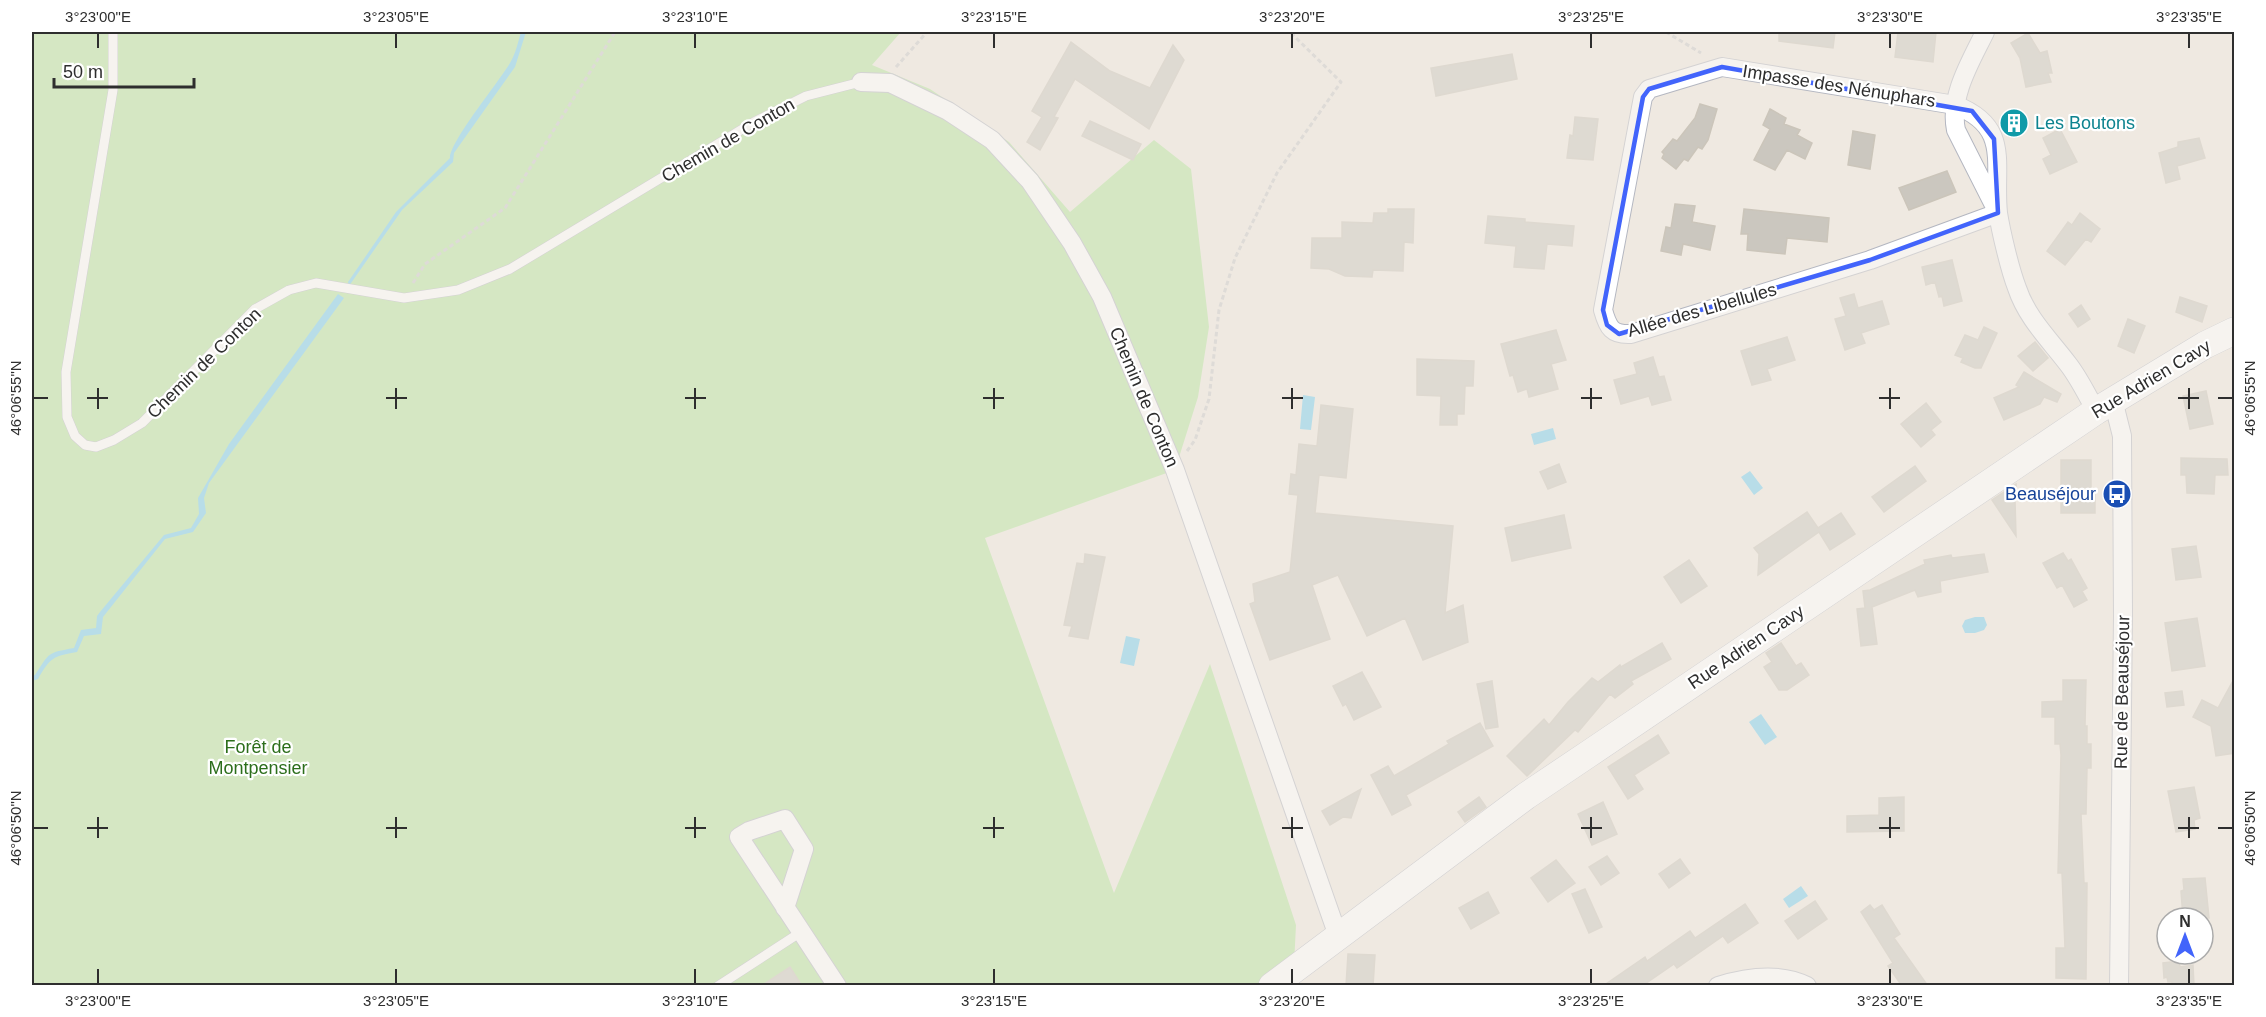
<svg xmlns="http://www.w3.org/2000/svg" width="2266" height="1017" viewBox="0 0 2266 1017" font-family="Arial,sans-serif">
  <style>
    .green { fill: #b6e59e }
    .water { fill: #75cff0 }
    .building { fill: #cbc7bf; stroke: #cbc5ba; stroke-width: 1.5 }
    .lines { fill: none; stroke-linecap: round; stroke-linejoin: round }
    .service-casing { stroke: #b4b7c1; stroke-width: 10 }
    .minor-casing { stroke: #b4b7c1; stroke-width: 20 }
    .secondary-casing { stroke: #b4b7c1; stroke-width: 28 }
    .path { stroke: #c9c9c9; stroke-width: 3; stroke-dasharray: 4.5 3; stroke-linecap: butt }
    .service { stroke: #fff; stroke-width: 9 }
    .minor { stroke: #fff; stroke-width: 18 }
    .secondary { stroke: #fff; stroke-width: 27 }
    .marked { fill: none; stroke: #4264fb; stroke-width: 4.5; stroke-linejoin: round }
    .ticks { fill: none; stroke: #2e2e2e; stroke-width: 2 }
    .labels { text-anchor: middle; dominant-baseline: central; stroke-width: 4.5; stroke-linejoin: round; paint-order: stroke }
    .street-label { font-size: 18px; fill: #2e2e2e; stroke: #fff }
    .culture-label { font-size: 18px; fill: #0d838f; stroke: #fff; text-anchor: start }
    .transit-label { font-size: 18px; fill: #164399; stroke: #fff; text-anchor: end }
    .park-label { font-size: 18px; fill: #2c6e1b; stroke: #fff }
    .neatline { fill: none; stroke: #2e2e2e; stroke-width: 2 }
    .ticks-label { font-size: 15px; text-anchor: middle; fill: #2e2e2e }
  </style>
  <rect width="100%" height="100%" fill="#efe9e1"/>
  <path class="green" d="M32,32H901L872,65L930,89L1009,142L1070,212L1154,140L1191,169L1209,327L1198,397L1175,470L985,538L1114,893L1210,664L1296,925L1293,985H32Z"/>
  <path class="water" d="M521,32H526L515,67L454,153L453,162L402,210L349,286L348,282L396,212L450,158C450,141 499,82 510,63C516,53 518,42 521,32Z
    M338,294L344,298L209,483L204,498L206,513L193,532L165,539L103,617L101,634L84,636L77,652C53,656 50,658 38,679L32,681V676L35,675C50,652 47,653 74,648L81,630L96,628L97,616L100,612L164,535L191,528L199,514L198,498L229,444Z
    M1303,395L1315,397L1311,430L1300,429Z
    M1553,428L1556,439L1534,445L1531,434Z
    M1750,471L1763,488L1754,495L1741,477Z
    M1975,617H1984L1987,625L1984,630L1975,633H1965L1962,626L1965,620Z
    M1126,636L1140,639L1134,666L1120,663Z
    M1761,714L1777,737L1765,745L1749,722Z
    M1801,886L1808,896L1789,908L1783,899Z"/>
  <path class="building" d="M1779,32H1835L1833,48L1779,41Z
    M1898,32H1936L1933,62L1895,57Z
    M2028,33L2040,53L2047,51L2052,73H2048L2051,82L2026,87L2020,58L2011,43Z
    M1071,42L1110,71L1150,88L1173,45L1184,60L1149,129L1075,79L1054,117L1058,118L1040,150L1027,142L1042,117L1032,111Z
    M1512,54L1517,79L1436,96L1431,68Z
    M1700,104L1717,109L1708,140L1702,149L1698,147L1688,161L1684,159L1676,169L1662,158L1664,154L1662,152L1673,139L1677,141L1695,118Z
    M1770,109L1786,118L1784,124L1800,130L1797,135L1812,143L1805,159L1787,150L1775,170L1754,160L1770,129L1763,125Z
    M1575,117L1598,119L1593,160L1567,158L1570,135L1573,136Z
    M1090,121L1141,144L1133,160L1082,136Z
    M2060,129L2077,162L2050,174L2043,159L2051,155L2043,138Z
    M1853,131L1875,135L1870,169L1848,165Z
    M2199,138L2205,158L2177,166L2180,179L2166,183L2159,153L2178,147V142Z
    M1947,171L1956,192L1909,210L1899,188Z
    M1675,204L1695,206L1692,222L1715,226L1710,250L1683,244L1681,255L1661,251L1666,227L1671,228Z
    M1388,209H1414L1413,243L1404,242L1403,271L1373,270L1372,277L1345,276L1329,269L1311,268L1312,238H1342V222L1373,223L1374,213H1388Z
    M1744,209L1829,218L1827,242L1787,238L1785,254L1747,250L1748,234H1741Z
    M2080,213L2100,229L2091,242L2086,239L2065,265L2047,251L2068,222L2072,225Z
    M1488,216L1525,219V222L1574,226L1572,246L1547,244L1544,269L1514,267L1516,246L1485,243Z
    M1952,260L1962,301L1944,306L1942,296L1939,297L1935,282L1926,285L1922,267Z
    M1854,294L1858,308L1882,301L1889,324L1861,333L1865,343L1845,350L1835,319L1846,316L1840,298Z
    M2180,297L2207,306L2202,322L2176,312Z
    M2081,305L2090,319L2078,327L2069,314Z
    M2128,319L2145,326L2134,353L2118,346Z
    M1984,327L1997,333L1981,368H1975L1961,362L1963,358L1955,355L1965,335L1978,340Z
    M1556,330L1566,360L1551,364L1558,389L1529,397L1527,389L1518,392L1513,375L1510,376L1501,344Z
    M1787,337L1795,360L1767,369L1771,380L1752,385L1741,351Z
    M2035,342L2048,358L2033,371L2018,356Z
    M1653,357L1659,377L1664,376L1671,400L1652,405L1649,396L1621,404L1614,380L1637,374L1634,363Z
    M1417,359L1474,361L1473,386H1465L1464,414H1457V425H1440L1441,396L1417,395Z
    M2024,372L2061,394L2057,402L2044,397L2040,404L2004,420L1994,398L2019,387L2016,385Z
    M2206,391L2213,424L2190,429L2183,396Z
    M1926,403L1941,422L1931,430L1935,435L1921,447L1901,424Z
    M1321,405L1353,409L1346,478L1319,475L1315,513L1453,526L1445,613L1463,605L1468,642L1423,660L1405,618L1367,636L1338,575L1312,585L1330,639L1270,660L1250,604L1255,602L1253,584L1290,572L1298,495L1289,494L1291,474L1296,475L1299,444L1317,446Z
    M2181,458L2227,459L2228,475H2215L2214,494L2187,493L2186,475H2181Z
    M2061,460H2091V495H2095V513H2061Z
    M1559,464L1566,482L1548,489L1540,472Z
    M1915,466L1926,481L1884,512L1872,497Z
    M2016,484L2017,498L2015,500L2016,536L1992,500Z
    M1807,512L1818,528L1841,513L1855,534L1830,550L1819,532L1758,575L1759,554L1754,548Z
    M1564,515L1571,548L1512,561L1505,528Z
    M2196,546L2201,577L2176,580L2172,549Z
    M2063,553L2068,561L2071,559L2087,588L2082,591L2087,600L2074,607L2062,585L2057,588L2043,563Z
    M1085,554L1105,557L1088,639L1069,636L1072,626L1064,625L1077,563L1084,564Z
    M1984,554L1988,572L1940,581L1941,592L1918,597L1915,590L1872,607L1877,644L1861,646L1857,609L1865,608L1863,591L1870,590L1925,564L1924,560L1951,555L1952,558Z
    M1689,560L1707,586L1681,603L1664,577Z
    M2197,618L2205,666L2172,671L2165,623Z
    M1662,643L1671,659L1631,681L1633,684L1615,698L1610,694L1578,732L1575,730L1527,776L1507,756L1544,719L1549,725L1568,702L1592,678L1598,682L1620,665L1621,667Z
    M1781,643L1796,666L1801,663L1809,675L1787,690H1779L1764,667L1772,662L1766,653Z
    M1362,672L1381,707L1354,720L1346,704L1343,706L1333,686Z
    M2235,677V753L2216,756L2211,726L2193,717L2202,700L2218,708Z
    M2063,680H2086L2085,726H2087V744H2091V768H2087L2086,814H2081L2084,883H2087L2086,979L2056,978V948H2065L2062,873H2058L2061,755L2060,744H2055V717H2042V702L2063,701Z
    M1492,681L1498,727L1486,729L1477,684Z
    M2182,691L2184,705L2167,707L2165,693Z
    M1480,723L1493,746L1406,795L1411,805L1392,815L1371,775L1388,766L1394,776L1449,744L1447,741Z
    M1658,735L1669,753L1634,775L1643,789L1628,799L1608,767Z
    M2194,787L2200,818L2194,820L2195,829L2176,832L2168,791Z
    M1361,789L1351,818L1343,817L1330,825L1322,811Z
    M1479,797L1486,807L1465,822L1458,812Z
    M1904,797V831L1847,832V816L1879,815V798Z
    M1603,802L1617,834L1592,845L1578,814Z
    M1607,856L1619,873L1601,885L1589,867Z
    M1680,859L1690,873L1669,888L1659,874Z
    M1556,860L1575,883L1548,902L1531,878Z
    M2205,878L2209,918H2183L2181,891L2184,890L2183,879Z
    M1585,889L1602,927L1589,933L1572,894Z
    M1488,892L1499,913L1471,929L1459,908Z
    M1815,901L1827,919L1798,939L1785,921Z
    M1745,904L1758,923L1728,943L1723,936L1677,968L1674,964L1642,986H1603L1645,957L1647,961L1690,931L1695,938Z
    M1870,905L1874,910L1882,905L1900,934L1894,938L1928,986H1902L1888,966L1893,963L1861,912Z
    M1348,954L1375,955L1373,986H1346Z
    M2179,961L2180,967L2193,965L2194,986H2172V982H2168L2167,977L2164,978L2163,963Z
    M790,967L802,986H761Z"/>
  <g class="lines">
    <g class="service-casing">
      <path id="service" d="M113,32V90L66,372L67,417L75,436L85,445L96,447L114,440L142,423L255,309L289,290L316,283L404,298L458,290L510,269L754,122L806,96L861,82
        M718,986L801,932"/>
    </g>
    <g class="minor-casing">
      <path id="minor" d="M1985,32C1971,61 1949,96 1956,130L1996,209
        M861,82L890,83L948,111L992,140L1030,181L1072,243L1102,297L1175,470L1338,936
        M1998,213L1870,260L1631,334C1612,335 1608,328 1603,310L1643,97L1649,89L1722,67L1955,105C2012,127 1993,164 1998,213C2001,232 2010,270 2017,288C2027,318 2049,339 2068,364C2079,378 2087,395 2096,411
        M2113,400L2122,436L2123,616L2119,986
        M785,908L804,849L785,819L749,831L739,837C771,886 804,936 837,986
        M1718,986C1747,977 1779,972 1807,986"/>
    </g>
    <g class="secondary-casing">
      <path id="secondary" d="M1272,986L1526,796L1587,755L2096,411L2205,345L2234,331"/>
    </g>
    <path class="path" d="M1666,32L1701,53
      M896,67L927,32
      M413,283L425,264L505,208L615,32
      M1187,451L1195,440L1209,399L1219,310L1235,258L1277,173L1341,82L1290,32"/>
    <use href="#service" class="service"/>
    <use href="#minor" class="minor"/>
    <use href="#secondary" class="secondary"/>
  </g>
  <path d="M0 0H2266V1017H0ZM1722,67L1972,111L1994,139L1998,213L1870,260L1619,334L1607,325L1603,310L1643,97L1649,89Z" fill="#efe9e1" fill-opacity=".55" fill-rule="evenodd"/>
  <path class="marked" d="M1722,67L1972,111L1994,139L1998,213L1870,260L1619,334L1607,325L1603,310L1643,97L1649,89Z"/>
  <path class="ticks" d="M98,33V48M396,33V48M695,33V48M994,33V48M1292,33V48M1591,33V48M1890,33V48M2189,33V48M98,388V409M396,388V409M695,388V409M994,388V409M1292,388V409M1591,388V409M1890,388V409M2189,388V409M33,398H48M87,398H108M386,398H407M685,398H706M983,398H1004M1282,398H1303M1581,398H1602M1879,398H1900M2178,398H2199M2218,398H2233M98,817V838M396,817V838M695,817V838M994,817V838M1292,817V838M1591,817V838M1890,817V838M2189,817V838M33,828H48M87,828H108M386,828H407M685,828H706M983,828H1004M1282,828H1303M1581,828H1602M1879,828H1900M2178,828H2199M2218,828H2233M98,969V984M396,969V984M695,969V984M994,969V984M1292,969V984M1591,969V984M1890,969V984M2189,969V984"/>
  <defs>
    <g id="building-disc" transform="scale(1.5)"><circle r="9.5" fill="#0f9aa8" stroke="#fff"/><path d="M-4-6H4V6H1V3H-1V6H-4ZM-2.5-4.3h1.7v1.8h-1.7ZM.8-4.3h1.7v1.8H.8ZM-2.5-1h1.7V.8h-1.7ZM.8-1h1.7V.8H.8Z" fill="#fff"/></g>
    <g id="bus-disc" transform="scale(1.5)"><circle r="9.5" fill="#1a4fb4" stroke="#fff"/><path d="M-5-6H5V4H4V6H2V4H-2V6H-4V4H-5ZM-3.5-4V0h7V-4ZM-3.5 1.2v1.5H-2V1.2ZM2 1.2v1.5H3.5V1.2Z" fill="#fff"/></g>
  </defs>
  <g fill-rule="evenodd">
    <use href="#building-disc" x="2014" y="123"/>
    <use href="#bus-disc" x="2117" y="494"/>
  </g>
  <g class="labels">
    <g class="street-label">
      <text transform="translate(1839 86) rotate(9)">Impasse des Nénuphars</text>
      <text transform="translate(728 140) rotate(-30)">Chemin de Conton</text>
      <text transform="translate(1702 310) rotate(-16)">Allée des Libellules</text>
      <text transform="translate(204 363) rotate(-44)">Chemin de Conton</text>
      <text transform="translate(2151 379) rotate(-31)">Rue Adrien Cavy</text>
      <text transform="translate(1144 397) rotate(67)">Chemin de Conton</text>
      <text transform="translate(1746 647) rotate(-34)">Rue Adrien Cavy</text>
      <text transform="translate(2122 692) rotate(-89)">Rue de Beauséjour</text>
    </g>
    <g class="culture-label">
      <text x="2035" y="123">Les Boutons</text>
    </g>
    <g class="transit-label">
      <text x="2096" y="494">Beauséjour</text>
    </g>
    <g class="park-label">
      <text x="258" y="747">Forêt de<tspan x="258" dy="21">Montpensier</tspan></text>
    </g>
  </g>
  <rect width="2266" height="1017" fill="none" stroke="#ffffff" stroke-width="66"/>
  <g transform="translate(2185 936)"><circle r="28" fill="#ffffff" stroke="#ababab" stroke-width="1.5"/>
  <path d="M0-4.5L10 22L0 15L-10 22Z" fill="#4264fb"/>
  <text y="-9" font-size="16" font-weight="bold" text-anchor="middle" fill="#2e2e2e">N</text>
  </g>
  <path d="M54 78v9h140v-9" fill="none" stroke="#2e2e2e" stroke-width="3"/>
  <text x="63" y="78" font-size="18" fill="#2e2e2e" stroke="#ffffff" stroke-width="4.5" paint-order="stroke">50 m</text>
  <rect x="33" y="33" width="2200" height="951" class="neatline"/>
  <g class="ticks-label">
    <text x="98" y="22">3°23'00"E</text>
    <text x="396" y="22">3°23'05"E</text>
    <text x="695" y="22">3°23'10"E</text>
    <text x="994" y="22">3°23'15"E</text>
    <text x="1292" y="22">3°23'20"E</text>
    <text x="1591" y="22">3°23'25"E</text>
    <text x="1890" y="22">3°23'30"E</text>
    <text x="2189" y="22">3°23'35"E</text>
    <text transform="translate(16 398) rotate(-90)" y="5">46°06'55"N</text>
    <text transform="translate(2250 398) rotate(-90)" y="5">46°06'55"N</text>
    <text transform="translate(16 828) rotate(-90)" y="5">46°06'50"N</text>
    <text transform="translate(2250 828) rotate(-90)" y="5">46°06'50"N</text>
    <text x="98" y="1006">3°23'00"E</text>
    <text x="396" y="1006">3°23'05"E</text>
    <text x="695" y="1006">3°23'10"E</text>
    <text x="994" y="1006">3°23'15"E</text>
    <text x="1292" y="1006">3°23'20"E</text>
    <text x="1591" y="1006">3°23'25"E</text>
    <text x="1890" y="1006">3°23'30"E</text>
    <text x="2189" y="1006">3°23'35"E</text>
  </g>
</svg>
